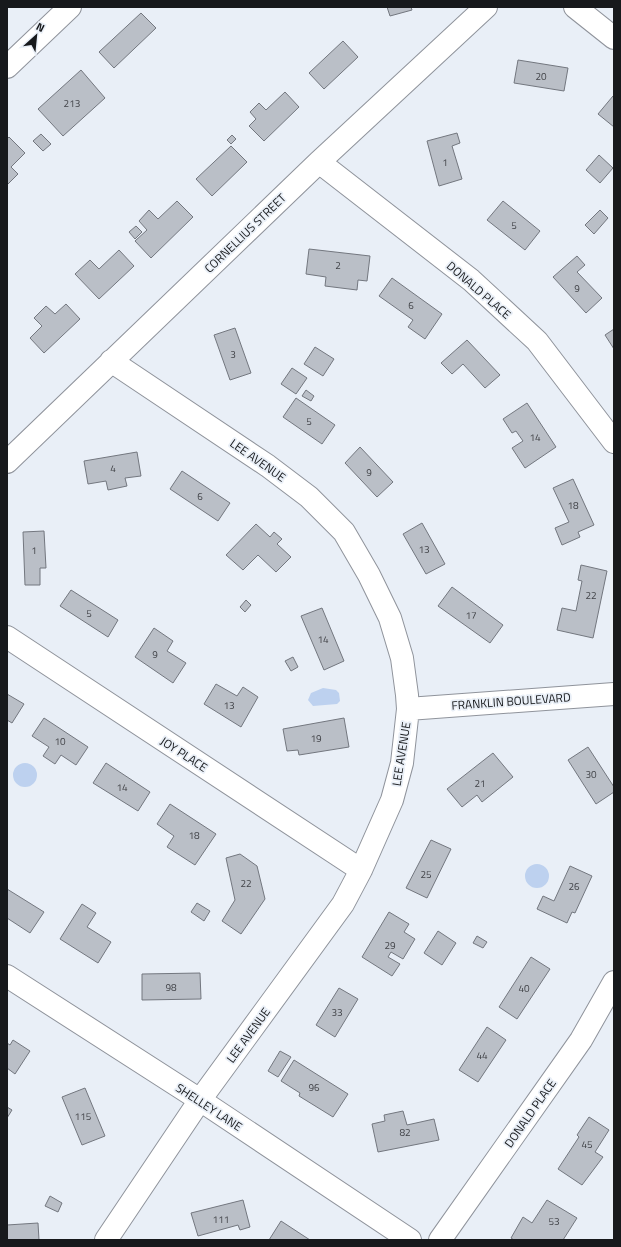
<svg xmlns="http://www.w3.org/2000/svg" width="621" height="1247" viewBox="0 0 621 1247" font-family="'Titillium Web',sans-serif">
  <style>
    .water { fill: #bdd1ef }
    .building { fill: #babfc7; stroke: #73777f }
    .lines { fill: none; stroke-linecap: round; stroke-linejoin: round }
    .minor-casing { stroke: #8f939b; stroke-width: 24 }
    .minor { stroke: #fff; stroke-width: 22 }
    .labels { text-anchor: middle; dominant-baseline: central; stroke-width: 3.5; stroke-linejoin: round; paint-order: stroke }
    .number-label { font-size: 10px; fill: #404247 }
    .street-label { font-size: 12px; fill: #17191c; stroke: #e9eff7 }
  </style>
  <rect width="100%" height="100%" fill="#e9eff7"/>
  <path class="water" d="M323,688L336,690L339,693L340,701L337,704L313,706L308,700L311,693Z
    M13 775a12 12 0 1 1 24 0a12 12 0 1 1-24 0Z
    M525 876a12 12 0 1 1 24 0a12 12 0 1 1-24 0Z"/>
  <path class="building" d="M387,7H411L412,10L390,16Z
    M141,13L156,28L114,68L99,52Z
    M343,41L358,57L324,89L309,73Z
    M518,60L568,68L564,91L514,83Z
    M81,70L105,98L63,136L38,109Z
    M285,92L299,107L264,141L249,126L256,119L250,112L259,103L266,110Z
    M613,96L614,97V127L598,114Z
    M457,133L460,143L452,146L462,179L439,186L427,141Z
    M41,134L51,144L43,151L33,141Z
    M232,135L236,139L231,144L227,140Z
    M9,137L25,153L11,167L18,174L7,185V139Z
    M231,146L247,162L212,196L196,179Z
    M599,155L613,168L600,183L586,170Z
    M177,201L193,217L151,258L135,241L147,230L139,221L149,210L158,219Z
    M503,201L540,231L525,250L487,220Z
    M600,210L608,218L594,234L585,225Z
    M136,226L142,232L135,239L129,232Z
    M309,249L370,256L367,281L358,280L357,290L325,286L326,277L306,274Z
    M119,250L134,266L99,299L75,274L90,260L99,269Z
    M577,256L585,265L577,272L602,298L586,313L553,277Z
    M392,278L442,314L425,339L408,327L413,320L379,296Z
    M66,304L80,319L44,353L30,338L42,326L34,318L46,306L55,314Z
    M235,328L251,373L230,380L214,335Z
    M614,329V349L605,335Z
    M467,340L500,375L485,388L463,364L452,374L441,363Z
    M315,347L334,359L323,376L304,364Z
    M292,368L307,378L296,394L281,384Z
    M306,390L314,396L311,401L302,396Z
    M296,398L335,425L322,444L283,417Z
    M527,403L556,447L525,468L512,448L523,441L516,431L512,433L503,419Z
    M360,447L393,482L377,497L345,463Z
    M137,452L141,476L125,478L127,486L108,490L106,481L88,484L84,461Z
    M182,471L230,503L218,521L170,489Z
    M573,479L594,525L578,532L580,537L562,545L555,528L569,522L553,488Z
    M422,523L445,564L426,574L403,534Z
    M256,524L270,537L274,532L282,539L277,544L291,557L276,572L258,555L243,570L226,555Z
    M44,531L46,568H40V585H25L23,532Z
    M581,565L607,571L593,638L557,630L562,608L576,611L582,581L578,580Z
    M452,587L503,625L490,643L438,606Z
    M71,590L118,620L108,637L60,606Z
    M246,600L251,605L245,612L240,607Z
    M322,608L344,661L324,670L301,616Z
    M154,628L173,641L167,651L186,663L173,683L135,657Z
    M293,657L298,667L291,671L285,661Z
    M216,684L237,696L243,687L258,697L241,727L204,704Z
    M7,694L24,704L12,723L7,720Z
    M44,718L88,747L76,765L61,755L55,764L43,756L49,747L32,736Z
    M344,718L349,747L299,755L298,750L287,751L283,729Z
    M588,747L614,787V792L596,804L568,760Z
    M493,753L513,777L482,802L477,795L462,807L447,789Z
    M106,763L150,792L138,811L93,783Z
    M170,804L216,834L195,865L167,847L174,836L157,824Z
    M431,840L451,849L427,898L406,888Z
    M240,854L257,866L265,899L241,934L222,921L235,900L226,858Z
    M570,866L592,876L575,913L572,912L567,923L537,909L543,896L554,901Z
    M7,889L44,912L30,933L7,918Z
    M197,903L210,911L204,921L191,912Z
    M82,904L96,913L87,927L111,942L98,963L60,939Z
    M389,912L409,924L404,932L415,939L403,959L391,952L388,957L400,964L392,976L362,957Z
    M438,931L456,943L442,965L424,953Z
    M477,936L487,942L483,948L473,943Z
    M531,957L550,969L517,1019L499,1007Z
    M200,973L201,999L142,1000V974Z
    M339,988L358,999L335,1037L316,1025Z
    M487,1027L506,1040L478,1082L459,1070Z
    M13,1040L30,1051L15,1074L7,1068V1043L10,1045Z
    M280,1051L291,1057L278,1077L268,1071Z
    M294,1060L348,1094L333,1117L299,1096L300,1093L281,1081Z
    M85,1088L105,1136L82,1145L62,1097Z
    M7,1107L12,1110L7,1118Z
    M403,1111L407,1125L434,1119L439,1140L378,1152L372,1124L385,1121L384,1115Z
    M589,1117L609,1130L595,1152L603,1157L582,1185L558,1169L579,1137L577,1135Z
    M50,1196L62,1203L58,1212L45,1206Z
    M243,1200L250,1227L240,1230L238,1225L198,1236L191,1213Z
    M547,1200L577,1218L563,1240H514L511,1238L523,1217L532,1223Z
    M281,1221L310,1240H269Z
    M38,1223L39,1240H7V1225Z"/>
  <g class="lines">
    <g class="minor-casing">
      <path id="minor" d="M575,7L614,38
        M7,67L70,7
        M319,162L471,280L537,341L614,442
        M7,462L319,162L486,7
        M7,637L361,870
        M408,709L614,694
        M7,976L200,1100L410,1240
        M106,1240L200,1100L343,904L361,870L392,800L402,763L408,709L407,695L402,658L390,618L369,575L344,532L309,497L268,466L111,361
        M440,1240L581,1040L614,982"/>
    </g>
    <use href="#minor" class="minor"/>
  </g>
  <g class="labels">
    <g class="number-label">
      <text x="541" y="76">20</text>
      <text x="72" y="103">213</text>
      <text x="445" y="162">1</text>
      <text x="514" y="225">5</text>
      <text x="338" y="265">2</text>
      <text x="577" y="288">9</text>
      <text x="411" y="305">6</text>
      <text x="233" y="354">3</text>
      <text x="309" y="421">5</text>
      <text x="535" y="437">14</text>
      <text x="113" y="468">4</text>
      <text x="369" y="472">9</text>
      <text x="200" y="496">6</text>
      <text x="573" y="505">18</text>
      <text x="424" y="549">13</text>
      <text x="34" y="550">1</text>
      <text x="591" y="595">22</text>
      <text x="89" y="613">5</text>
      <text x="471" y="615">17</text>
      <text x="323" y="639">14</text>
      <text x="155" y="654">9</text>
      <text x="229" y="705">13</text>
      <text x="316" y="738">19</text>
      <text x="60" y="741">10</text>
      <text x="591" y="774">30</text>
      <text x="480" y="783">21</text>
      <text x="122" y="787">14</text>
      <text x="194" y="835">18</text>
      <text x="426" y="874">25</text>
      <text x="246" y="883">22</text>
      <text x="574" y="886">26</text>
      <text x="390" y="945">29</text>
      <text x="171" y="987">98</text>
      <text x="524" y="988">40</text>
      <text x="337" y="1012">33</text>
      <text x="482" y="1055">44</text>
      <text x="314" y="1087">96</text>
      <text x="83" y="1116">115</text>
      <text x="405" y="1132">82</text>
      <text x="587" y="1144">45</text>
      <text x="221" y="1219">111</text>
      <text x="554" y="1221">53</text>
    </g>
    <g class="street-label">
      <text transform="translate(245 233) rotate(-44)">CORNELLIUS STREET</text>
      <text transform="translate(479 290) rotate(41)">DONALD PLACE</text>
      <text transform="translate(258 460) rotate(35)">LEE AVENUE</text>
      <text transform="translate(511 701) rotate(-4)">FRANKLIN BOULEVARD</text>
      <text transform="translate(184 754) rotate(33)">JOY PLACE</text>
      <text transform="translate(401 754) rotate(-81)">LEE AVENUE</text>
      <text transform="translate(248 1035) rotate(-54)">LEE AVENUE</text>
      <text transform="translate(209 1107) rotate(33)">SHELLEY LANE</text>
      <text transform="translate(530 1113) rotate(-55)">DONALD PLACE</text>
    </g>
  </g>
  <rect width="621" height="1247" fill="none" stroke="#17191c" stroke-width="16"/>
  <g transform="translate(36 36) rotate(27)" stroke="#e9eff7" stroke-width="3" paint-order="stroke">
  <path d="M0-3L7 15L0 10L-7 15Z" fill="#17191c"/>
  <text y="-6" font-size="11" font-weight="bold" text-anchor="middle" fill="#17191c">N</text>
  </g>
</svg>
